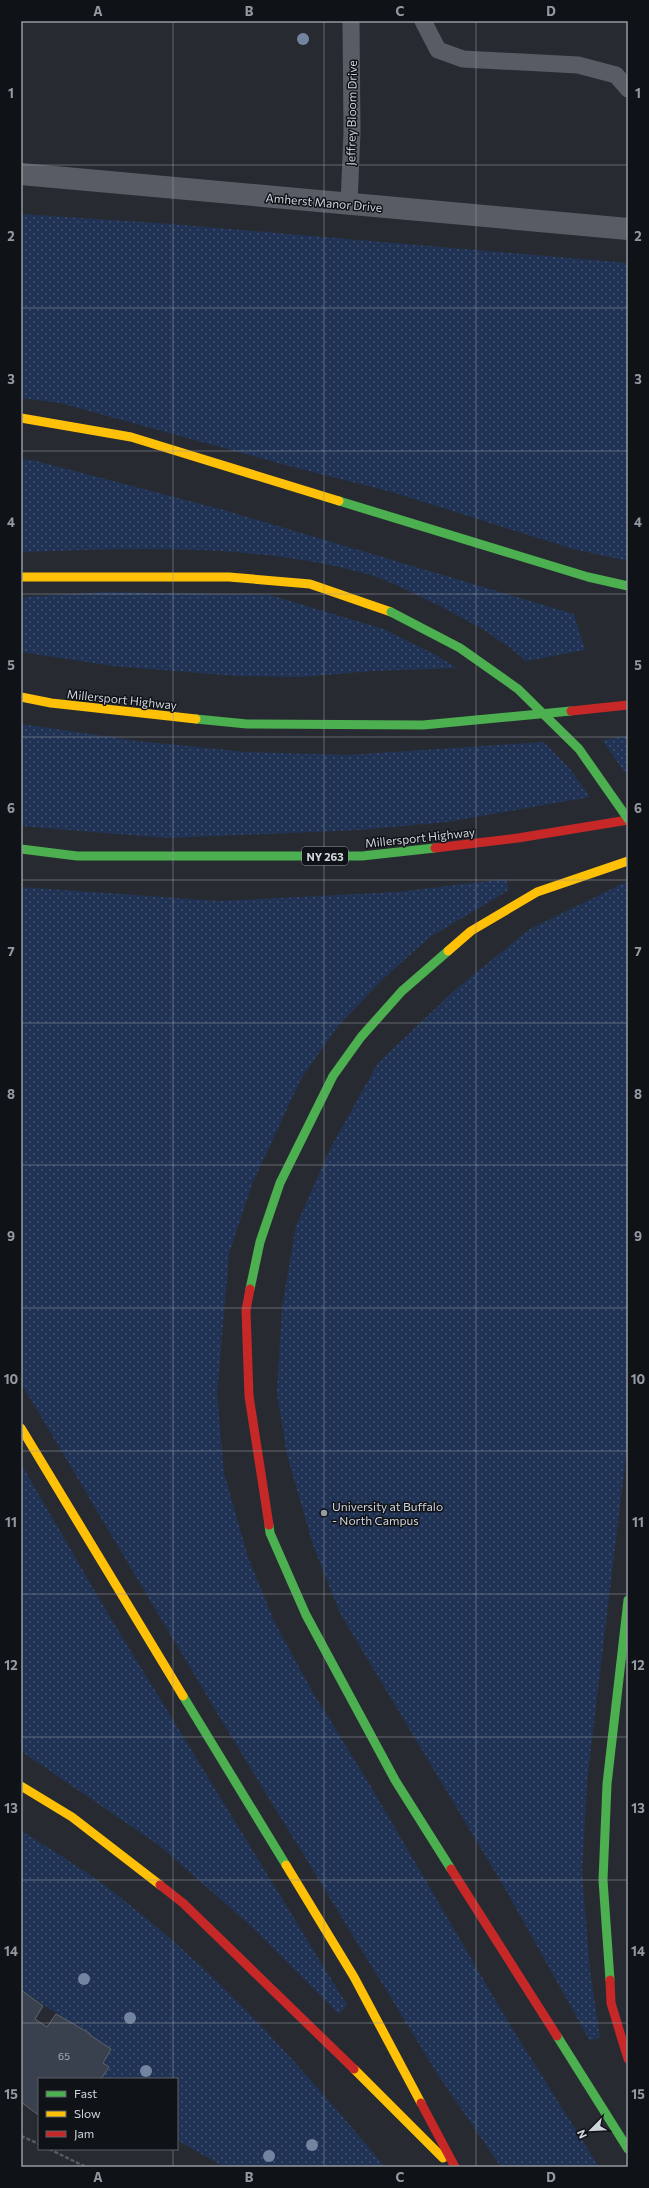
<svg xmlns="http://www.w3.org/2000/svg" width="649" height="2188" viewBox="0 0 649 2188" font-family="Commissioner,sans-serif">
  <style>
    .green { fill: url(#green-dots) }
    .building { fill: #3a414e; stroke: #606469 }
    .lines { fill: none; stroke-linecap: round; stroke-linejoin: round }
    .path { stroke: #575b61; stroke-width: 2.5; stroke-dasharray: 4 2; stroke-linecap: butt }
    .lane { stroke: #585d65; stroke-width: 17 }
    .street { stroke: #585d65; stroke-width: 22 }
    .fast { stroke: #4caf50; stroke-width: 9 }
    .slow { stroke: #ffc107; stroke-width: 9 }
    .jam { stroke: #c62828; stroke-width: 9 }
    .fast-bridge { stroke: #4caf50; stroke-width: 9 }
    .tree { fill: #7384a0 }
    .grid { fill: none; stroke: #959aa0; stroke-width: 1; stroke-opacity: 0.55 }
    .poi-dot { fill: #959aa0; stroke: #0f1217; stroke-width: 1.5 }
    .labels { text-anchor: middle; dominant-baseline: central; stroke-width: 3; stroke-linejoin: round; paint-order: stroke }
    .number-label { font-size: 10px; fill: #aab0b8 }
    .shield { fill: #0f1217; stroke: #969aa1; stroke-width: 1 }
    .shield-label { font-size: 11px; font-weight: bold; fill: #d0d5dc }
    .street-label { font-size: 12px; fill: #d0d5dc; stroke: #0f1217 }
    .poi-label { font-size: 12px; fill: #d0d5dc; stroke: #0f1217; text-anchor: start }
    .neatline { fill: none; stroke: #959aa0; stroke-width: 1.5 }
    .grid-label { font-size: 13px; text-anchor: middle; font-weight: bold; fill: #959aa0 }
  </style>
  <defs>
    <pattern id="green-dots" width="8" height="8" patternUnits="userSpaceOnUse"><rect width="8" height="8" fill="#213355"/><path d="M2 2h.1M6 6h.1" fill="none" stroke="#40506d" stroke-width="1.8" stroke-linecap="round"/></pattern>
  </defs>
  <rect width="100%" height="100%" fill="#272b31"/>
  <path class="green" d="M21,214L171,224L628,263V561L573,549L392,492L293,467L60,403L21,398Z
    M21,459L36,461L220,509L574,614L585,650L526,661C499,637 466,619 434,603C412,593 391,581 367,574C254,543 137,548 21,552Z
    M105,592L270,595L383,629L434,654L457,668L371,671L303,677L237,676L114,666L21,652V597Z
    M21,724L138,741L246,752L348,755L544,742L570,769L590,797L446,822L359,830L167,838L21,826Z
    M628,736V777L602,740Z
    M506,879L509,890L430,937L383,979L338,1026L301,1079L252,1184L229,1254L217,1394L224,1473L248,1557L274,1621L312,1691L370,1785L507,2020L599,2167H501L438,2075L220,1718L21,1383V887L219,901L398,892Z
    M628,881V1439L587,1781L582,1873L590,1971L600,2037L590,2041L507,1892L340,1613L314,1548L287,1455L277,1393L282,1308L296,1226L331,1147L378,1063L456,989L530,929Z
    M21,1464L107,1612L347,2005L339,2014L252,1927L160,1846L21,1751Z
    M21,1831C57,1853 93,1875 126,1902C223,1978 306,2072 385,2167H224L177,2140V2079H101L109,2067L103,2063L111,2049L21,1990Z"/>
  <path class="building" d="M21,1990L43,2006L35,2019L47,2027L56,2014L89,2033L90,2035L111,2049L103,2063L109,2067L101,2079H39V2114H37L21,2102Z"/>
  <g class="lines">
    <path class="path" d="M21,2136L39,2144
      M49,2149L86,2167"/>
    <path class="lane" d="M423,21L438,50L463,59L578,65L616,75L628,89
      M349,204L352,132L351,21"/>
    <path class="street" d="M21,174L628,229"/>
    <path class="fast" d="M339,501L588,577L628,586
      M196,719L247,724L423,725L571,711
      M21,849L77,856H362L435,848
      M250,1289L260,1242L280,1183L333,1076L361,1037L402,991L448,951
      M269,1525L270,1533L306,1615L395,1780L451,1869
      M183,1696L286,1865
      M610,1980L603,1880L607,1784L628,1600
      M557,2036L628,2149"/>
    <path class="slow" d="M21,418L131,437L339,501
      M21,577H229L310,584L391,612
      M21,697L51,703L196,719
      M448,951L471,931L537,892L628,861
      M21,1428L183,1696
      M21,1786L72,1817L160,1885
      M286,1865L354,1977L421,2103
      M354,2069L443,2158"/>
    <path class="jam" d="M571,711L628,705
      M435,848L518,838L628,820
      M250,1289L246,1310L249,1396L269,1525
      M451,1869L557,2036
      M160,1885L183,1903L354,2069
      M610,1980L611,2003L628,2059
      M421,2103L455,2167"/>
    <path class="fast-bridge" d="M391,612L460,648L518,689L579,749L628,819"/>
  </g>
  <g class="tree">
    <circle cx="303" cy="39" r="6"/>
    <circle cx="84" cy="1979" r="6"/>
    <circle cx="130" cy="2018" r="6"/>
    <circle cx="146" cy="2071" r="6"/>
    <circle cx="312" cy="2145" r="6"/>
    <circle cx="269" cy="2156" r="6"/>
  </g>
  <path class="grid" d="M173,21V2079M324,21V2167M476,21V2167M21,165H628M21,308H628M21,451H628M21,594H628M21,737H628M21,880H628M21,1023H628M21,1165H628M21,1308H628M21,1451H628M21,1594H628M21,1737H628M21,1880H628M21,2023H628M173,2149V2167"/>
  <circle class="poi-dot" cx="324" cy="1513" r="4"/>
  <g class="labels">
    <g class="number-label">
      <text x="64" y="2056">65</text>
    </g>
    <rect class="shield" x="302" y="847" width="46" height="18" rx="3"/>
    <g class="shield-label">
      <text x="325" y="856">NY 263</text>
    </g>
    <g class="street-label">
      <text transform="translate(351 113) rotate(-89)">Jeffrey Bloom Drive</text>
      <text transform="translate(324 202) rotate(5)">Amherst Manor Drive</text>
      <text transform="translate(122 699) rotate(6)">Millersport Highway</text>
      <text transform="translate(420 837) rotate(-6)">Millersport Highway</text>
    </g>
    <g class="poi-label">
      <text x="332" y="1506">University at Buffalo<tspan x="332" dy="14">- North Campus</tspan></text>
    </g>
  </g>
  <rect width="649" height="2188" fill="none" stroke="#0f1217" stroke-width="44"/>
  <rect x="38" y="2078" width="140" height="72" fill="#0f1217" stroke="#5c6066"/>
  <rect x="46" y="2091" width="20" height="6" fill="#4caf50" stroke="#5c6066"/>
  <text x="74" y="2098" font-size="12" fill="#d0d5dc">Fast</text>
  <rect x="46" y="2111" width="20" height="6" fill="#ffc107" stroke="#5c6066"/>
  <text x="74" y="2118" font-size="12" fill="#d0d5dc">Slow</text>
  <rect x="46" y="2131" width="20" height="6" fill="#c62828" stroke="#5c6066"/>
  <text x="74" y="2138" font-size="12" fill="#d0d5dc">Jam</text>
  <g transform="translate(591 2130) rotate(246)" stroke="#0f1217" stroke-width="3" paint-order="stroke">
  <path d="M0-3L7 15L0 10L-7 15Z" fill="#d0d5dc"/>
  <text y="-6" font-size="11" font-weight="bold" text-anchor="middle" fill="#d0d5dc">N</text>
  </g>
  <rect x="22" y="22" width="605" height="2144" class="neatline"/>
  <g class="grid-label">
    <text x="98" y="16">A</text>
    <text x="249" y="16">B</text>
    <text x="400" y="16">C</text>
    <text x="551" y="16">D</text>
    <text x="11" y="98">1</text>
    <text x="638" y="98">1</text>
    <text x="11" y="241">2</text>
    <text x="638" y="241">2</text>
    <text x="11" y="384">3</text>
    <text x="638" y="384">3</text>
    <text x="11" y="527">4</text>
    <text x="638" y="527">4</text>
    <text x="11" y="670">5</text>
    <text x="638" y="670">5</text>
    <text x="11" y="813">6</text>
    <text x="638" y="813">6</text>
    <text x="11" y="956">7</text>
    <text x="638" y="956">7</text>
    <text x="11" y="1099">8</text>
    <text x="638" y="1099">8</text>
    <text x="11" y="1241">9</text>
    <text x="638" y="1241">9</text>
    <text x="11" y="1384">10</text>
    <text x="638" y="1384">10</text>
    <text x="11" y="1527">11</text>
    <text x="638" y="1527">11</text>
    <text x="11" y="1670">12</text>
    <text x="638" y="1670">12</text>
    <text x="11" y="1813">13</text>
    <text x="638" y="1813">13</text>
    <text x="11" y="1956">14</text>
    <text x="638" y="1956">14</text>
    <text x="11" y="2099">15</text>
    <text x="638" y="2099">15</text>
    <text x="98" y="2182">A</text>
    <text x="249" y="2182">B</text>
    <text x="400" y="2182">C</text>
    <text x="551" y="2182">D</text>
  </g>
</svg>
